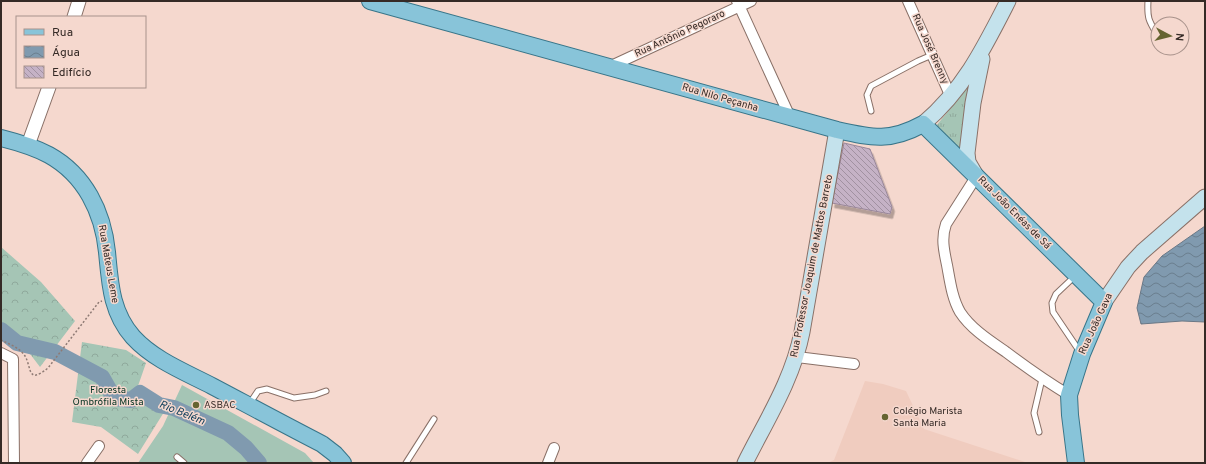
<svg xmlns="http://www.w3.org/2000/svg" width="1206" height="464" viewBox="0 0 1206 464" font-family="Overpass,sans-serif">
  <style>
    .built { fill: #f0ccbf }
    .forest { fill: url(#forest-crowns) }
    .park { fill: url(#park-tufts) }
    .pitch { fill: #a5c5b5 }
    .water { fill: url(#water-waves); stroke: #6a7886 }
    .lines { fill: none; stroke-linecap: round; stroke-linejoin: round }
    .river { stroke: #809aaf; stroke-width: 16 }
    .building { fill: url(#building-back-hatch); stroke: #99879a; filter: url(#shadow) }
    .service-casing { stroke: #897067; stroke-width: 7 }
    .minor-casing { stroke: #897067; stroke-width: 12 }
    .tertiary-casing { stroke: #897067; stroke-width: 15 }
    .secondary-casing { stroke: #897067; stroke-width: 17 }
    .primary-casing { stroke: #387589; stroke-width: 18 }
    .path { stroke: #8e7a74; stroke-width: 1.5; stroke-dasharray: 2 2; stroke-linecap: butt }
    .service { stroke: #fff; stroke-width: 5 }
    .minor { stroke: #fff; stroke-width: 10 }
    .tertiary { stroke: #fff; stroke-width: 13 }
    .secondary { stroke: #c4e2ec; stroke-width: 15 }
    .primary { stroke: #88c4d9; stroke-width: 16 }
    .poi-dot { fill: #666431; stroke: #f5d8ce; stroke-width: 1.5 }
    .labels { text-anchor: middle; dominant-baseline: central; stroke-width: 3; stroke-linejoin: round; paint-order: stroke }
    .street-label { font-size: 10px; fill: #352a26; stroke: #f5d8ce }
    .park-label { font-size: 10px; fill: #043322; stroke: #f5d8ce }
    .poi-label { font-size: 10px; fill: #352a26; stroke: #f5d8ce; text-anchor: start }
    .water-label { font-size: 11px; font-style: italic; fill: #083958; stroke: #f5d8ce }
  </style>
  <defs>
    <pattern id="forest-crowns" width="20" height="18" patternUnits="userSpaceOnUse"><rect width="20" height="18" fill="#a5c5b5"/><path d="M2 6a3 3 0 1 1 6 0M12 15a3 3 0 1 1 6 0" fill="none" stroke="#8fa99c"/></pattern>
    <pattern id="park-tufts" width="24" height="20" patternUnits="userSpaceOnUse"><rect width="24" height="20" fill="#a5c5b5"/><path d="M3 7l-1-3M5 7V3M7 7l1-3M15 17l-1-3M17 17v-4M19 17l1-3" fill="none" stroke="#8fa99c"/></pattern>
    <pattern id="water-waves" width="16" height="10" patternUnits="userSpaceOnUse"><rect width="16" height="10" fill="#809aaf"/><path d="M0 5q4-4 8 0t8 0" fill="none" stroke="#6a7e8e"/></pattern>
    <pattern id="building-back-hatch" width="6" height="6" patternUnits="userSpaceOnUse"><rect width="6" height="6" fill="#c5b2c6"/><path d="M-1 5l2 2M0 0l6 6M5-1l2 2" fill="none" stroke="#a191a1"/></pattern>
    <filter id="shadow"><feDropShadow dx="2.5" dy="4.5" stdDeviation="0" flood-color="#0004"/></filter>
  </defs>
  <rect width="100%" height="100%" fill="#f5d8ce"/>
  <path class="built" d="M865,381L883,384L906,391L924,429L1028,463H827L834,460Z"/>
  <path class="forest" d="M1,247L41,282L75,321L40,367L27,350L1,336Z
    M82,342L126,350L146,363L138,386L169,404L138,454L101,427L72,422Z"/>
  <path class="park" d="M968,87L959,153L936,126Z"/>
  <path class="pitch" d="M182,385L305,453L314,463H138L163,426Z"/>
  <path class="water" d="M1205,226V322L1182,321L1141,324L1137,308L1144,277L1162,256Z"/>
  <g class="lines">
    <path class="river" d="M1,330L17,343L55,352L102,377L114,398L131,400L140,393L159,405L174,408L228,433L246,448L259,463"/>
  </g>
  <path class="building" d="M844,143L870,149L892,207L890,214L832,203Z"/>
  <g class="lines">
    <g class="service-casing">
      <path id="service" d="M1148,1C1147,19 1149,21 1158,36
        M871,111L867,95L871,86L918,61L932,55
        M1074,277L1056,294L1052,303L1053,312L1080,352
        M250,403L258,391L267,389L294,398L315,395L326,391
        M1039,432L1034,413L1042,379
        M177,457L184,463
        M406,463L434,419"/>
    </g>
    <g class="minor-casing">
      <path id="minor" d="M737,1L790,117
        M908,1L951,97
        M609,67L751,1
        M976,177L946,224C941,238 944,251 947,265C950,281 952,298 960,312C971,329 990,341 1006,352C1026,367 1047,382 1069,395
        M1,353L13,359L14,463
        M797,357L854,364
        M87,463L99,446
        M548,463L554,448"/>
    </g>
    <g class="tertiary-casing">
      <path id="tertiary" d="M74,17L79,1
        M28,145L49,87"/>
    </g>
    <g class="secondary-casing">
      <path id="secondary" d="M923,124C964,89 984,48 1008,1
        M975,174L968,162L967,153L973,103L982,59
        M1104,302L1128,267L1142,252L1205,197
        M745,463C766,421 793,379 802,332L837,130"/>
    </g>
    <g class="primary-casing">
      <path id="primary" d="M370,1L837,130C873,138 890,142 923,124L1104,302L1082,354L1069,395L1070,415L1076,463
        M1,138C17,142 34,147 49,155C85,175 103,212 107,252C110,283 111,312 133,337C154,360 185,372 212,386C248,405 285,425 322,444L335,454L343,463"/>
    </g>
    <path class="path" d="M1,340C9,344 20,348 25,356C32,368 27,385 48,368L99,302L102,301"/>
    <use href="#service" class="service"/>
    <use href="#minor" class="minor"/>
    <use href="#tertiary" class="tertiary"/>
    <use href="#secondary" class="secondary"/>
    <use href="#primary" class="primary"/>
  </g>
  <g class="poi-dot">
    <circle cx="196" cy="405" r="4"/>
    <circle cx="885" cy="417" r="4"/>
  </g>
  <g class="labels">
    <g class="street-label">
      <text transform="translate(680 34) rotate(-25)">Rua Antônio Pegoraro</text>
      <text transform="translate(930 49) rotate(66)">Rua José Brenny</text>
      <text transform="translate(720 98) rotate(16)">Rua Nilo Peçanha</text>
      <text transform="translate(1014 213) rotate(45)">Rua João Enéas de Sá</text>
      <text transform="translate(108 264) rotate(80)">Rua Mateus Leme</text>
      <text transform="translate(812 266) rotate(-79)">Rua Professor Joaquim de Mattos Barreto</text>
      <text transform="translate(1096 324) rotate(-65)">Rua João Gava</text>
    </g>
    <g class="park-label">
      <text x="108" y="390">Floresta<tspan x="108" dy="12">Ombrófila Mista</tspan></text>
    </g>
    <g class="poi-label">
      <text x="204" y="405">ASBAC</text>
      <text x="893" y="411">Colégio Marista<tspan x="893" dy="12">Santa Maria</tspan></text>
    </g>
    <g class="water-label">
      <text transform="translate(182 413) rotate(22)">Rio Belém</text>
    </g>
  </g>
  <rect width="1206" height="464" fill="none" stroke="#352a26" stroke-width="4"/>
  <rect x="16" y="16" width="130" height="72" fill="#f5d8ce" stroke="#a8928b"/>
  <rect x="24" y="29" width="20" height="6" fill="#88c4d9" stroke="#a8928b"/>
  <text x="52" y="36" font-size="12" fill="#352a26">Rua</text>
  <rect x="24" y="46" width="20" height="12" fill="url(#water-waves)" stroke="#a8928b"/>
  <text x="52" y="56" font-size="12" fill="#352a26">Água</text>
  <rect x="24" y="66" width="20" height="12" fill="url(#building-back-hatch)" stroke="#a8928b"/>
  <text x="52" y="76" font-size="12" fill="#352a26">Edifício</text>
  <g transform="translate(1170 36) rotate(97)"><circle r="19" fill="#f5d8ce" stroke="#a8928b"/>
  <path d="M0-3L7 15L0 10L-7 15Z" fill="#666431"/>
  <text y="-6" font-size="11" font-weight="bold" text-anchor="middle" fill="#352a26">N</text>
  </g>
</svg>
